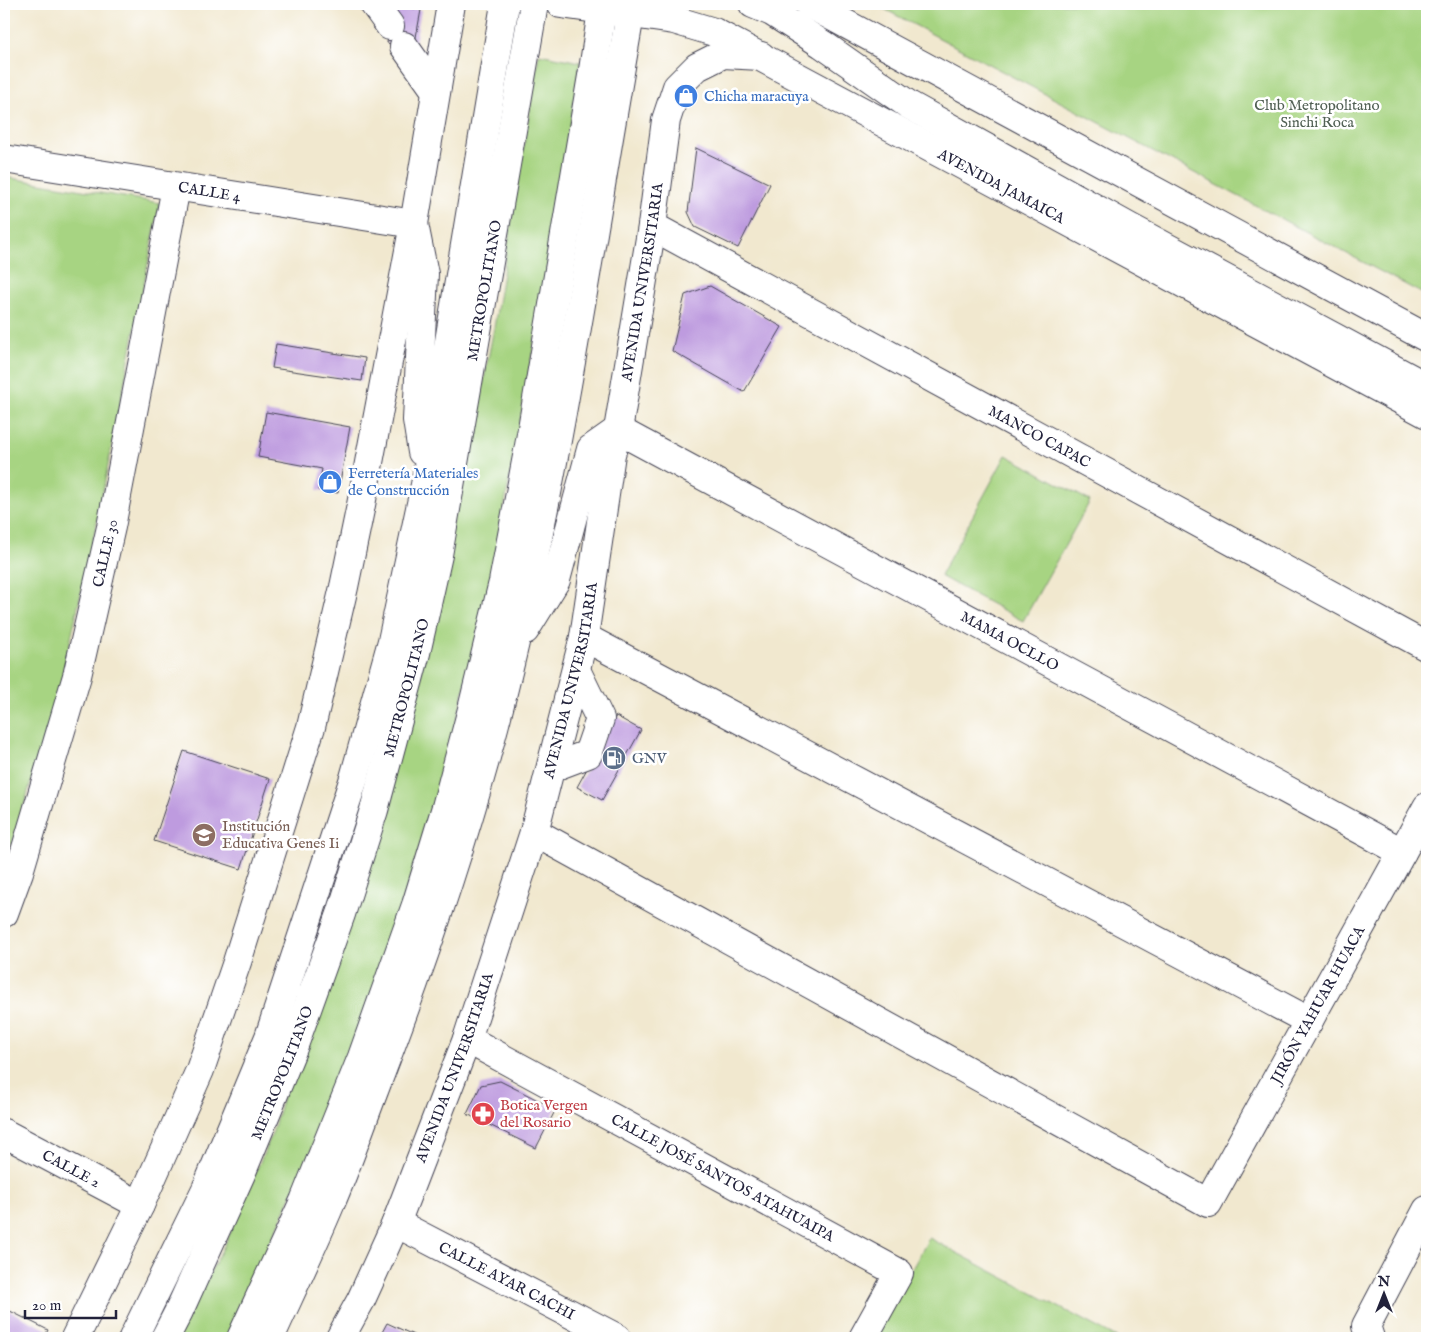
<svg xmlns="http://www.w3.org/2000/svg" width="1431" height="1342" viewBox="0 0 1431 1342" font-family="'IM FELL English',serif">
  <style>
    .green { fill: #a7d482; stroke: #647b5e }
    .building { fill: #be9bdf }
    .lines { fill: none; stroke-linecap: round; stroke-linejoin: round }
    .minor-casing { stroke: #414051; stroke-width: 30 }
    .major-casing { stroke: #414051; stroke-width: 30 }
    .minor { stroke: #fff; stroke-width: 28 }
    .major { stroke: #fff; stroke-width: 28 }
    .labels { text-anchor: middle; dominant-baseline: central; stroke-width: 5; stroke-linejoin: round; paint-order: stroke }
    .shop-label { font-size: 15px; fill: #366cbe; stroke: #fff; text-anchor: start }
    .park-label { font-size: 15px; fill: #516054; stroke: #fff }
    .street-label { font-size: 15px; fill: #22223b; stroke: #fff }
    .service-label { font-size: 15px; fill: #4e5e75; stroke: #fff; text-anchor: start }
    .education-label { font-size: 15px; fill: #785e54; stroke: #fff; text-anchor: start }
    .health-label { font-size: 15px; fill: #be3a42; stroke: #fff; text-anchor: start }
  </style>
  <rect width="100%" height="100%" fill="#fff"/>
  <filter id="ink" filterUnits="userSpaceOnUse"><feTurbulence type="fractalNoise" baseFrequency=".02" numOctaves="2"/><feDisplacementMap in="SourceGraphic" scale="10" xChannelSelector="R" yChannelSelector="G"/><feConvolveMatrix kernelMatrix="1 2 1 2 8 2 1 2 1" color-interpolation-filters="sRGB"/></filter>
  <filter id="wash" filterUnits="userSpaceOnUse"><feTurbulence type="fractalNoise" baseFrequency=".0096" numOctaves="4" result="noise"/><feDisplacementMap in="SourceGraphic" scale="20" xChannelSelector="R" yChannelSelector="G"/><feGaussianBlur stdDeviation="1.12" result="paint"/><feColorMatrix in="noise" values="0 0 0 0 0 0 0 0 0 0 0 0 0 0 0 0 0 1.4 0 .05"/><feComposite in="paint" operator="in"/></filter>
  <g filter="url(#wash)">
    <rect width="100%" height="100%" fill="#f1e8cf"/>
    <path class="green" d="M875,4H1427V296Z
      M539,54L580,62L546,277L490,586L434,810L346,1071L229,1338H177L227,1240L272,1134L464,482L494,328Z
      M4,177L160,203L97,521L61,683L12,845L4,841Z
      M1006,455L1090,501L1023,621L940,576Z
      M929,1238L1117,1338H874Z"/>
    <g id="blocks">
      <path class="building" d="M393,5L421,10L414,48L387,43Z
        M696,148L770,184L738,248L695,227L688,212Z
        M710,286L782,327L744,392L672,351L685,295Z
        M276,344L365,358L362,381L272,368Z
        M266,412L350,427L338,493L318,490L322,469L258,457Z
        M616,716L641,730L602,800L577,787Z
        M184,751L270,779L241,869L154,841Z
        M500,1081L556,1109L536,1148L467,1114L481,1085Z
        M8,1310L48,1330L44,1338H4V1317Z
        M387,1323L420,1338H379Z"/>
    </g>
  </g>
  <g filter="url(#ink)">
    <use href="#blocks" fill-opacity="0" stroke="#414051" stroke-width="1"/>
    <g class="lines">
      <g class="minor-casing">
        <g id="minor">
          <path d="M374,4L390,26"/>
          <path d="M753,4L772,12L822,44L909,105L1129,227L1427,387"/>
          <path d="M404,46L436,91"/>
          <path id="s1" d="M4,159L414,224"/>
          <path id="s2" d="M652,226L1427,647"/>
          <path id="s3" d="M618,430L1402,852"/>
          <path d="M584,637L1309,1021"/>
          <path d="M551,768L588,754L600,719L576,670"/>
          <path id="s4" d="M534,832L1208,1203L1427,807"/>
          <path id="s5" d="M4,913L19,872L77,676L111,527L176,187"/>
          <path id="s6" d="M467,1039L899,1273L863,1338"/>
          <path id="s7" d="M4,1133L140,1205"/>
          <path id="s8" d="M396,1223L617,1338"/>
          <path d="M75,1338L140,1205L200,1070L237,962L311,727L344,587L361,505L414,224L451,4"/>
          <path id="s9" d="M165,1338L179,1311L241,1174L293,1048L341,914L374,810L416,653L438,555L534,4"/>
          <path d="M241,1338L304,1201L362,1057L416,905L446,807L472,709L503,582L529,446L593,70L603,4"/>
          <path id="s10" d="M340,1338L361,1300L396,1223L467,1039L534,832L584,637L611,454L618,430L652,226L666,120L677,87L697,67L723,54L761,56"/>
          <path d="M1370,1338L1366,1326L1427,1210"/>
        </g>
      </g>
      <g class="major-casing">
        <g id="major">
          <path id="s11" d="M561,4L674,20L714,32L1427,414"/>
          <path d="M809,4L1427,338"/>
          <path d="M414,224L424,274L417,420L422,452"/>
          <path d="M525,630L556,580L591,449L618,430"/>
          <path d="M133,1338L206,1189L269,1037L354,778L392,641L426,480L505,4"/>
          <path d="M270,1338C290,1294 311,1250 330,1205C347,1166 360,1127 375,1088C417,979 455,869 486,757C554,510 587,255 632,4"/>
        </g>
      </g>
      <use href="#minor" class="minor"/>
      <use href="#major" class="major"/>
    </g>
  </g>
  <defs>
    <g id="shop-disc" transform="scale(1.25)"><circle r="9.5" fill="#3f7fe0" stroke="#fff"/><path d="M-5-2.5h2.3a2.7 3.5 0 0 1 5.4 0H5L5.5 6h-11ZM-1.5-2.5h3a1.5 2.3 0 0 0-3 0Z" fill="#fff"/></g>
    <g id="fuel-disc" transform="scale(1.25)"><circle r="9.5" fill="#5c6f8a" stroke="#fff"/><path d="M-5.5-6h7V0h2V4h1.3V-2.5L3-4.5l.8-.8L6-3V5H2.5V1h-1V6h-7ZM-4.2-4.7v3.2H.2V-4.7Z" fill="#fff"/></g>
    <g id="school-disc" transform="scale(1.25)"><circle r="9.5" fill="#8d6e63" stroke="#fff"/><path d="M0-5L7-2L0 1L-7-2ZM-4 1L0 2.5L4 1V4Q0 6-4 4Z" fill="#fff"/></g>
    <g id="pharmacy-disc" transform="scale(1.25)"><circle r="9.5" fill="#e0444e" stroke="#fff"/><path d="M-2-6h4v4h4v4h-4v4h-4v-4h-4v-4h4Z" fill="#fff"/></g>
  </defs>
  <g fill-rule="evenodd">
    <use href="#shop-disc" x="686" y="96"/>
    <use href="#shop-disc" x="330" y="482"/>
    <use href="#fuel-disc" x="614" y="758"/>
    <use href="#school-disc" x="204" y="835"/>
    <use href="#pharmacy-disc" x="483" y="1114"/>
  </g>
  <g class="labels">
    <g class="shop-label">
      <text x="704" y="96">Chicha maracuya</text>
      <text x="348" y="473">Ferretería Materiales<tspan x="348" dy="17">de Construcción</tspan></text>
    </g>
    <g class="park-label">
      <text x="1317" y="105">Club Metropolitano<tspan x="1317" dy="17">Sinchi Roca</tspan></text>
    </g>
    <g class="street-label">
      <text stroke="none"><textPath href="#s11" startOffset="482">AVENIDA JAMAICA</textPath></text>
      <text stroke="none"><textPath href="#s1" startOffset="208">CALLE 4</textPath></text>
      <text stroke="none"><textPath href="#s10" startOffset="1104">AVENIDA UNIVERSITARIA</textPath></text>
      <text stroke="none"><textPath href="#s9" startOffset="1100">METROPOLITANO</textPath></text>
      <text stroke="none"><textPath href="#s2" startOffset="441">MANCO CAPAC</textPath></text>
      <text stroke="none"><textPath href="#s5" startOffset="374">CALLE 30</textPath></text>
      <text stroke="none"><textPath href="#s3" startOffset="445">MAMA OCLLO</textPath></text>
      <text stroke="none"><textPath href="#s10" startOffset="699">AVENIDA UNIVERSITARIA</textPath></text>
      <text stroke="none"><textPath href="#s9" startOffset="695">METROPOLITANO</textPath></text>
      <text stroke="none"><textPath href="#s4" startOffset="996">JIRÓN YAHUAR HUACA</textPath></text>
      <text stroke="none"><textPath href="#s10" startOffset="294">AVENIDA UNIVERSITARIA</textPath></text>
      <text stroke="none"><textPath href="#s9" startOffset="290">METROPOLITANO</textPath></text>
      <text stroke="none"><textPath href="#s7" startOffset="76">CALLE 2</textPath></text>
      <text stroke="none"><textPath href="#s6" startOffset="291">CALLE JOSÉ SANTOS ATAHUAIPA</textPath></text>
      <text stroke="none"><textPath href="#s8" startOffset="125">CALLE AYAR CACHI</textPath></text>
    </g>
    <g class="service-label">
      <text x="632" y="758">GNV</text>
    </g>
    <g class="education-label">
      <text x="222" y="826">Institución<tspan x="222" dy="17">Educativa Genes Ii</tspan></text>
    </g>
    <g class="health-label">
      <text x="500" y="1105">Botica Vergen<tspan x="500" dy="17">del Rosario</tspan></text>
    </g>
  </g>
  <rect width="1431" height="1342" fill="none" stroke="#fff" stroke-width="20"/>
  <g transform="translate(1384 1294)" stroke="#ffffff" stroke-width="4" paint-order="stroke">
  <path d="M0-4L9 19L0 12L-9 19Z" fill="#22223b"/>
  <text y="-8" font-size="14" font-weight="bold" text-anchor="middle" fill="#22223b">N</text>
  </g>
  <path d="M25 1310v8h91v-8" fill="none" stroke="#22223b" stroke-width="2.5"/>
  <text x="32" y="1310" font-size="15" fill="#22223b" stroke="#ffffff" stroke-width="4" paint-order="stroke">20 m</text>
</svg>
